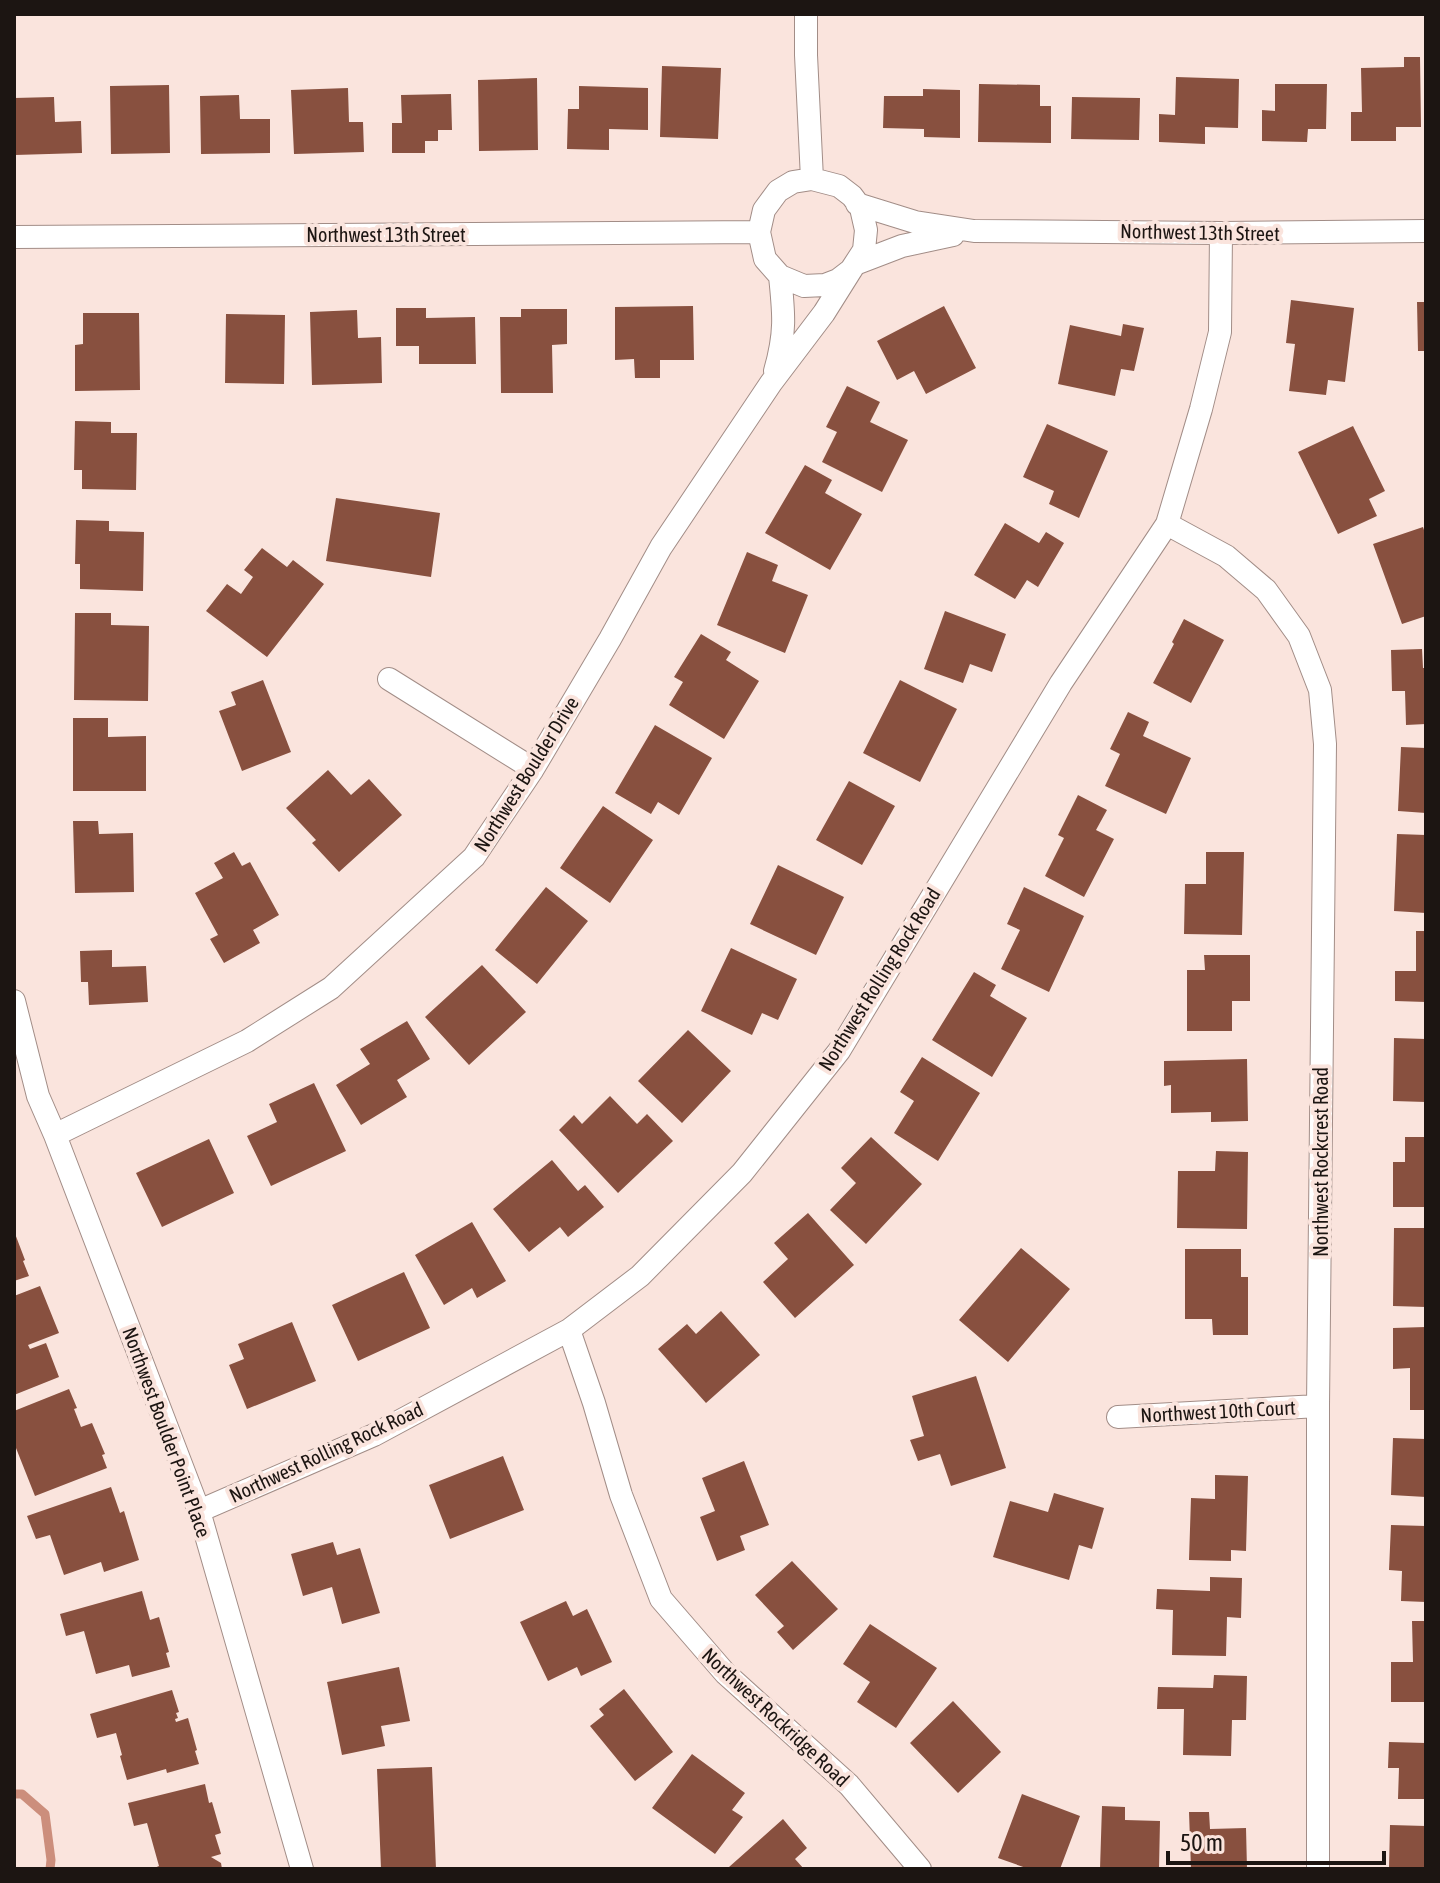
<svg xmlns="http://www.w3.org/2000/svg" width="1440" height="1883" viewBox="0 0 1440 1883" font-family="'Asap Condensed',sans-serif">
  <style>
    .lines { fill: none; stroke-linecap: round; stroke-linejoin: round }
    .stream { stroke: #cc8e7c; stroke-width: 9 }
    .building { fill: #88503f }
    .minor-casing { stroke: #a28d87; stroke-width: 24 }
    .minor { stroke: #fff; stroke-width: 22 }
    .labels { text-anchor: middle; dominant-baseline: central; stroke-width: 8; stroke-linejoin: round; paint-order: stroke }
    .street-label { font-size: 20px; fill: #1c1512; stroke: #fae4dd }
  </style>
  <rect width="100%" height="100%" fill="#fae4dd"/>
  <g class="lines">
    <path class="stream" d="M14,1794H22L45,1814L51,1860L50,1869"/>
  </g>
  <path class="building" d="M1404,57H1420L1421,127H1396V141H1351V112H1362L1361,68L1404,67Z
    M662,66L721,68L718,139L660,137Z
    M1176,77L1239,79L1238,128L1205,127V144L1159,142V114L1175,115Z
    M537,78L538,150L479,151L478,80Z
    M979,84L1040,85V106H1051V143L978,142Z
    M1275,84H1327L1326,129H1308L1307,142L1262,141V110L1275,111Z
    M169,85L170,153L111,154L110,86Z
    M579,86L648,88V130L609,129V150L567,149L568,109H579Z
    M348,88L349,122H363L364,152L294,154L291,90Z
    M923,89L960,90V138L924,137V129L883,128L884,96H923Z
    M451,94L452,130H438V141H425V153H392V123H402L401,95Z
    M239,95L240,119H270V153L201,154L200,96Z
    M54,97L55,122L81,121L82,153L15,155L14,98Z
    M1072,97L1140,98L1139,140L1071,139Z
    M1291,300L1354,308L1345,382L1328,380L1326,395L1289,391L1295,344L1286,343Z
    M1417,302H1426V351H1418Z
    M693,306L694,360H660V378H635L634,359L615,360V307Z
    M944,306L976,368L926,394L914,371L897,380L877,341Z
    M396,308H426V318L475,317L476,364H419V346H396Z
    M521,309H567V344L552,345L553,393H501L500,317H521Z
    M357,310L358,338L381,337L382,383L312,385L310,312Z
    M83,313H139L140,390L75,391V345L83,344Z
    M226,314L285,315L284,384L225,383Z
    M1123,324L1144,328L1134,371L1121,369L1115,396L1058,384L1070,325L1121,336Z
    M847,386L880,402L870,422L908,440L882,492L822,462L837,432L826,427Z
    M75,421L111,422V433H137L136,490L82,489V470H74Z
    M1047,424L1108,451L1079,518L1049,504L1054,491L1023,477Z
    M1353,426L1385,491L1369,499L1377,516L1338,534L1298,452Z
    M805,465L832,480L825,493L862,514L830,570L765,533Z
    M336,498L440,513L431,577L326,561Z
    M76,520L109,521V531L144,532L143,591L80,589V564H75Z
    M1005,523L1039,543L1046,532L1064,543L1038,587L1027,580L1015,599L974,575Z
    M1423,527L1426,536V616L1402,624L1373,544Z
    M262,548L287,567L293,560L324,584L267,657L206,611L227,584L241,594L253,577L244,570Z
    M747,552L778,565L772,581L808,595L785,653L717,625Z
    M945,611L1006,634L992,672L970,664L963,683L924,669Z
    M75,613H111V625L149,626L148,701L74,700Z
    M1184,619L1224,640L1191,703L1153,683L1174,644L1172,642Z
    M701,634L731,652L726,660L759,681L724,739L669,705L683,682L674,677Z
    M1422,649L1423,668H1426V724L1406,725L1405,691H1392L1391,650Z
    M263,680L291,752L242,771L219,711L236,705L231,692Z
    M900,680L957,709L920,782L863,753Z
    M1128,712L1149,722L1143,736L1191,758L1166,814L1105,786L1120,754L1110,749Z
    M73,718H108V737L146,736V791H73Z
    M655,725L712,758L679,815L658,802L651,814L615,793Z
    M1401,747L1426,748V813L1398,811Z
    M328,770L351,795L369,779L402,815L339,872L312,843L316,840L286,808Z
    M849,781L895,806L862,865L816,840Z
    M1078,795L1107,810L1096,830L1114,839L1084,897L1045,876L1064,838L1058,835Z
    M603,806L653,840L610,903L560,868Z
    M73,821H98L99,834L133,833L134,892L75,893Z
    M1397,834L1426,835V913L1394,911Z
    M234,852L242,866L250,862L279,915L253,930L260,943L224,963L210,939L218,935L195,893L223,878L214,863Z
    M1206,852H1244L1242,935L1184,934L1185,884H1206Z
    M778,865L844,897L816,955L750,924Z
    M546,887L588,921L537,984L495,950Z
    M1024,887L1084,916L1049,992L1001,969L1020,930L1007,924Z
    M1416,931H1426V1002L1395,1001V971H1416Z
    M731,948L797,979L778,1020L762,1013L752,1035L701,1011Z
    M112,950V967L146,966L148,1002L89,1005L88,982H81L80,951Z
    M1204,955H1250V1001H1232V1031H1187V970H1205Z
    M482,965L526,1012L469,1065L425,1017Z
    M974,972L996,985L990,996L1027,1018L992,1077L932,1040Z
    M407,1021L430,1059L397,1080L407,1097L361,1125L336,1085L370,1064L360,1049Z
    M688,1030L731,1071L682,1123L638,1081Z
    M1394,1038L1426,1039V1102L1393,1101Z
    M922,1057L980,1093L938,1161L894,1133L914,1101L900,1092Z
    M1247,1059L1248,1121L1211,1122V1112L1171,1113V1085L1164,1086V1061Z
    M314,1083L346,1151L271,1186L247,1136L277,1122L269,1104Z
    M610,1096L637,1124L647,1114L673,1141L618,1193L559,1130L574,1115L582,1124Z
    M871,1137L922,1184L866,1244L830,1210L856,1183L841,1168Z
    M1405,1137H1426V1207H1393V1162H1405Z
    M209,1139L234,1193L162,1227L136,1173Z
    M1216,1151L1248,1152L1247,1229L1177,1228L1178,1171H1215Z
    M552,1160L578,1191L585,1185L604,1207L568,1237L560,1227L529,1252L493,1209Z
    M808,1213L854,1265L795,1318L763,1282L788,1259L774,1243Z
    M472,1222L506,1281L477,1298L472,1288L444,1305L415,1255Z
    M1394,1228H1426V1307L1393,1306Z
    M14,1231L25,1260L23,1261L29,1276L14,1281Z
    M1021,1248L1070,1289L1008,1362L959,1320Z
    M1185,1249H1241V1277H1248V1335H1213L1212,1319H1185Z
    M404,1272L430,1328L358,1361L332,1305Z
    M40,1286L59,1333L28,1345L30,1349L46,1343L59,1377L14,1395V1296Z
    M721,1311L760,1355L706,1403L658,1349L687,1324L696,1334Z
    M292,1322L316,1381L247,1409L229,1365L244,1359L238,1344Z
    M1426,1327V1410H1410V1368L1393,1369V1328Z
    M976,1376L1006,1468L951,1486L940,1454L918,1461L910,1440L924,1436L912,1396Z
    M69,1389L77,1408L74,1409L81,1427L92,1423L105,1454L102,1455L107,1468L35,1496L14,1443V1411Z
    M1393,1438L1426,1439V1497L1391,1495Z
    M503,1456L524,1510L450,1539L429,1485Z
    M744,1461L769,1525L740,1536L745,1550L717,1561L700,1517L715,1511L702,1478Z
    M1215,1475L1248,1476L1246,1551L1231,1550V1561L1189,1560L1191,1498L1215,1499Z
    M111,1487L120,1513L124,1511L139,1560L104,1572L101,1562L64,1575L50,1535L36,1539L27,1516Z
    M1054,1493L1104,1508L1092,1549L1079,1545L1069,1580L993,1557L1010,1501L1048,1512Z
    M1391,1525L1426,1526V1602L1401,1601L1402,1571L1389,1570Z
    M333,1542L337,1555L360,1548L380,1613L342,1624L332,1587L303,1596L291,1554Z
    M792,1561L838,1609L793,1650L777,1632L784,1626L755,1595Z
    M1210,1577L1242,1578L1241,1618L1227,1617L1226,1656L1172,1655L1173,1610L1156,1609L1157,1589L1210,1591Z
    M142,1591L150,1620L159,1617L169,1652L166,1653L170,1667L132,1677L129,1665L96,1674L84,1631L66,1636L60,1614Z
    M566,1601L573,1616L587,1609L612,1662L581,1676L577,1667L548,1681L520,1622Z
    M1412,1621H1426V1702H1391V1662H1413Z
    M870,1624L937,1668L896,1728L857,1702L870,1682L843,1664Z
    M399,1667L410,1721L381,1726L385,1746L342,1755L327,1682Z
    M1214,1675L1247,1676L1246,1720H1232L1231,1756L1183,1755L1184,1709H1157L1158,1687L1213,1688Z
    M624,1689L673,1752L635,1781L590,1726L604,1715L599,1709Z
    M172,1690L179,1712L176,1713L178,1718L175,1719L176,1722L188,1718L197,1750L195,1751L199,1764L167,1773L166,1769L127,1780L120,1756L122,1755L116,1733L97,1738L90,1714Z
    M953,1701L1001,1752L958,1793L910,1743Z
    M1389,1742L1426,1743V1799H1398L1399,1768H1388Z
    M692,1754L745,1793L732,1810L743,1817L715,1854L652,1808Z
    M432,1767L436,1869H381L377,1769Z
    M205,1784L209,1803L212,1802L221,1833L215,1835L221,1854L211,1857L221,1863L222,1869H152L159,1866L147,1823L134,1826L128,1803Z
    M1022,1794L1080,1816L1060,1869H1029L998,1858Z
    M1102,1806L1125,1807V1820L1160,1821L1159,1869H1100Z
    M1189,1812H1209L1210,1829L1246,1828L1247,1869H1191Z
    M783,1819L807,1848L795,1859L804,1869H731L729,1867Z
    M1390,1825L1426,1826V1869H1389Z"/>
  <g class="lines">
    <g class="minor-casing">
      <path id="minor" d="M806,14V55L812,179
        M857,204L915,222L974,231L1221,233L1426,231
        M14,237L759,232
        M855,264L902,246L953,235
        M775,371C786,333 784,314 780,276
        M1167,524L1226,556L1266,590L1299,636L1320,690L1325,744L1318,1406V1869
        M389,679L533,769
        M14,1001L38,1096L55,1135L199,1511L302,1869
        M55,1135L247,1041L331,988L474,857L533,769L610,639L661,547L771,383L824,313L851,270L864,250L866,230L861,208L852,196L839,186L812,179L793,182L778,191L764,210L759,232L765,259L780,276L804,286L825,285L838,280L851,270
        M569,1330L594,1403L621,1495L661,1599L725,1673L849,1785L920,1869
        M1118,1417L1318,1406
        M199,1511L374,1435L569,1330L640,1276L742,1173L839,1051L1061,683L1167,524L1201,409L1220,332L1221,233"/>
    </g>
    <use href="#minor" class="minor"/>
  </g>
  <g class="labels">
    <g class="street-label">
      <text transform="translate(1200 232) rotate(1)">Northwest 13th Street</text>
      <text x="386" y="234">Northwest 13th Street</text>
      <text transform="translate(526 774) rotate(-58)">Northwest Boulder Drive</text>
      <text transform="translate(879 979) rotate(-58)">Northwest Rolling Rock Road</text>
      <text transform="translate(1320 1162) rotate(-90)">Northwest Rockcrest Road</text>
      <text transform="translate(1218 1411) rotate(-3)">Northwest 10th Court</text>
      <text transform="translate(167 1432) rotate(70)">Northwest Boulder Point Place</text>
      <text transform="translate(326 1452) rotate(-25)">Northwest Rolling Rock Road</text>
      <text transform="translate(776 1717) rotate(43)">Northwest Rockridge Road</text>
    </g>
  </g>
  <rect width="1440" height="1883" fill="none" stroke="#1c1512" stroke-width="32"/>
  <path d="M1168 1851v12h216v-12" fill="none" stroke="#1c1512" stroke-width="4"/>
  <text x="1180" y="1851" font-size="24" fill="#1c1512" stroke="#fae4dd" stroke-width="6" paint-order="stroke">50 m</text>
</svg>
